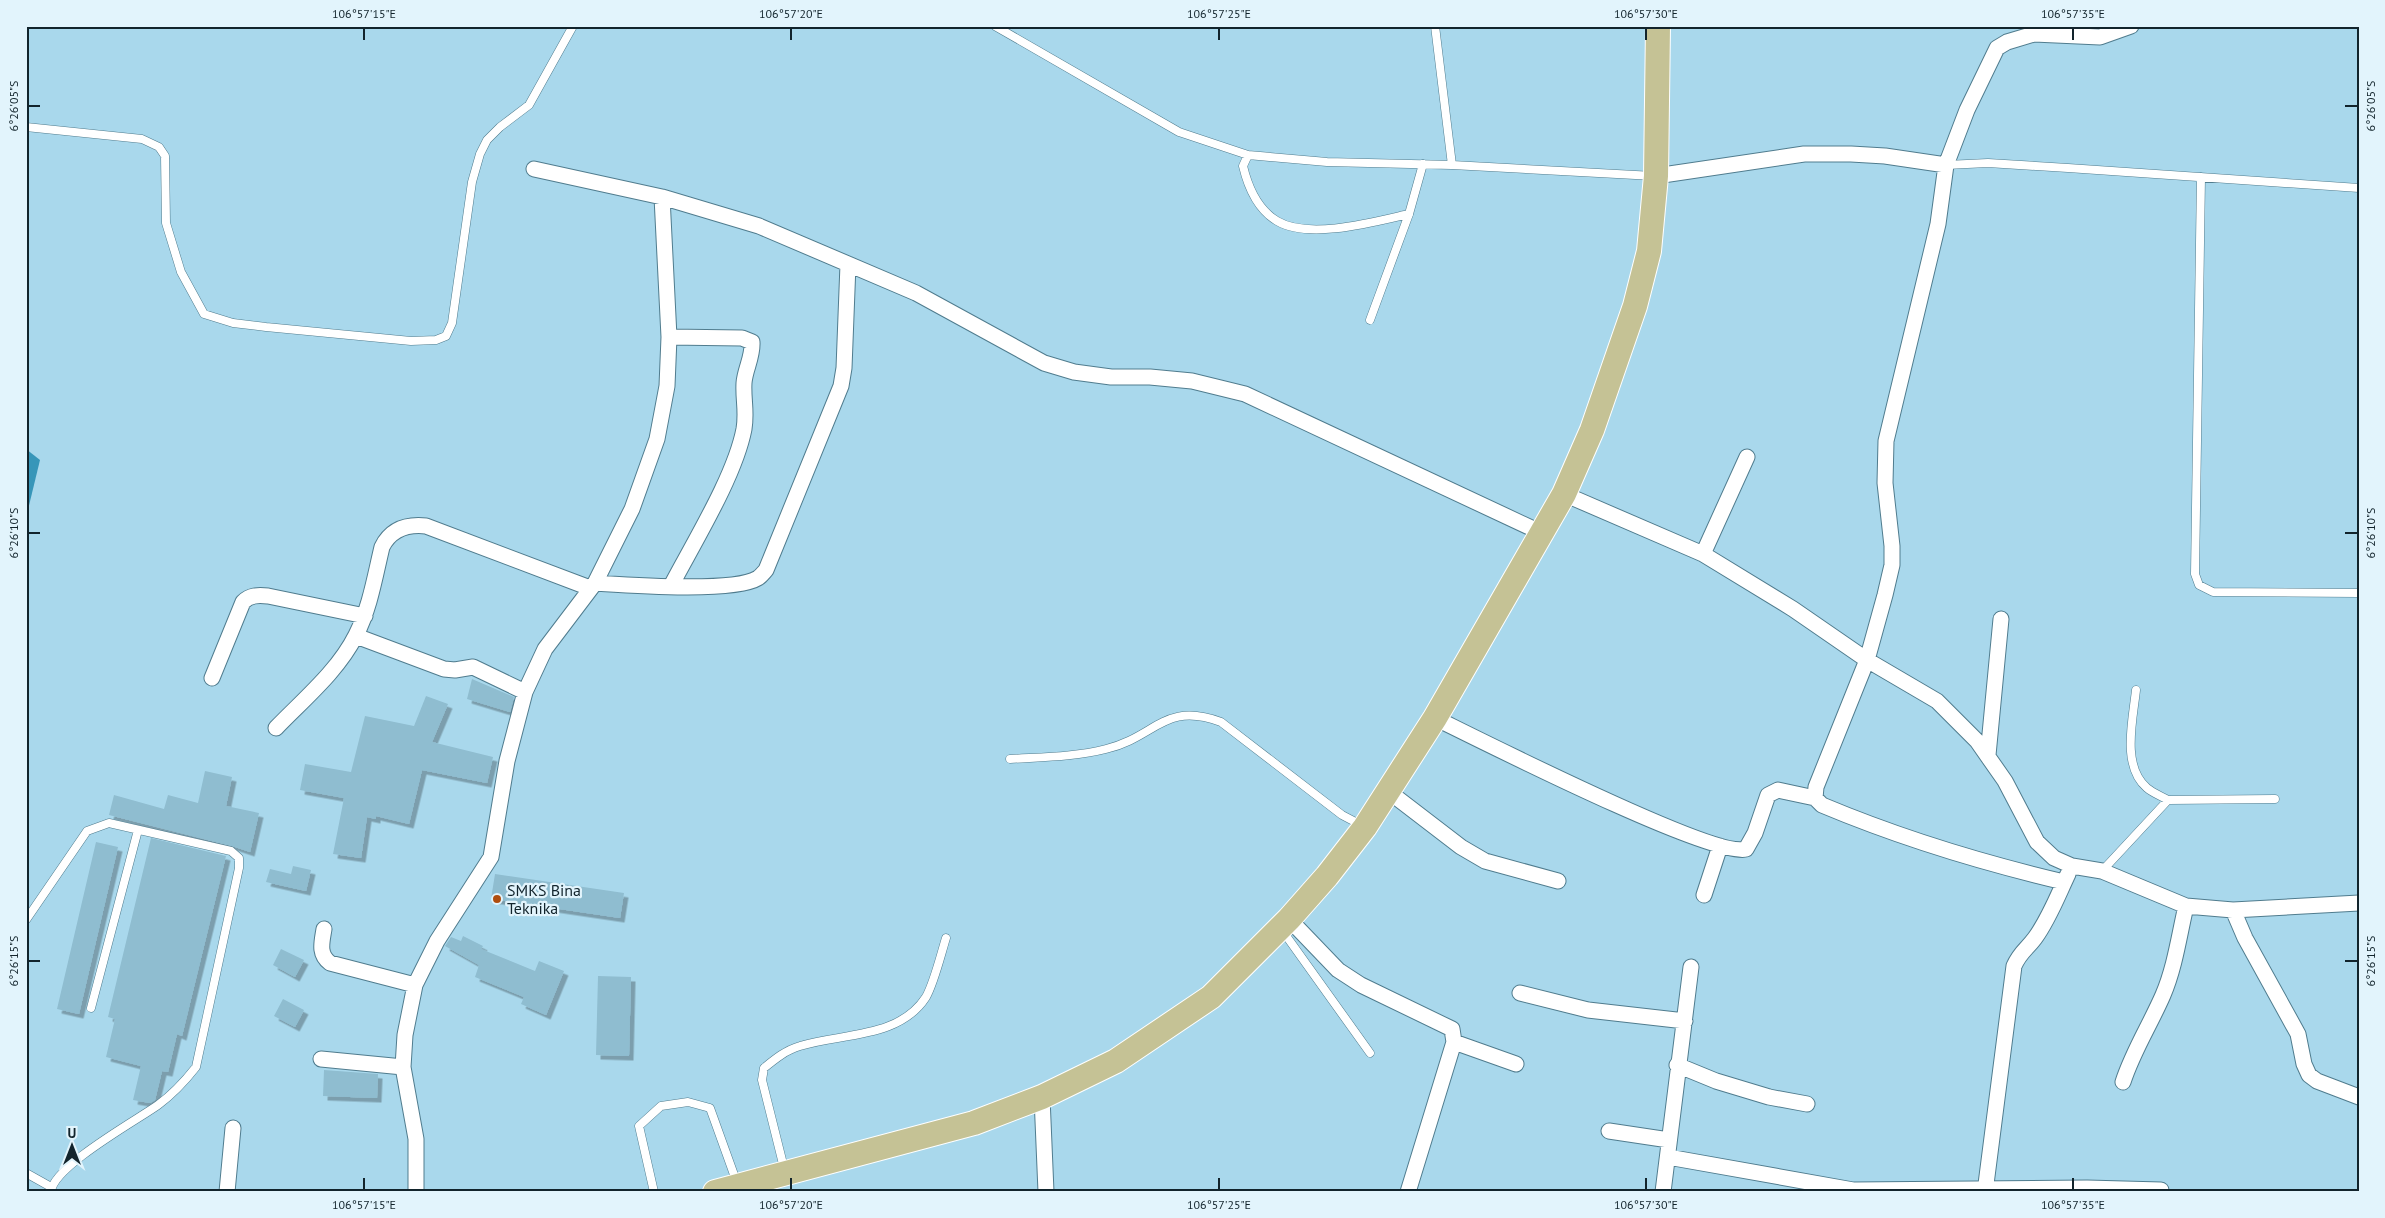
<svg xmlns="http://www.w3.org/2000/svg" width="2385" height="1218" viewBox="0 0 2385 1218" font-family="'PT Sans',sans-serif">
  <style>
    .water { fill: #3796b9 }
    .building { fill: #8fbdd0; filter: url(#shadow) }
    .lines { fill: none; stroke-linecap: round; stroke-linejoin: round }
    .lane-casing { stroke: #507c8e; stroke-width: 9 }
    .street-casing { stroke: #507c8e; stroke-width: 17 }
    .primary-casing { stroke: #fff; stroke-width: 26 }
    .lane { stroke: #fff; stroke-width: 8 }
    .street { stroke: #fff; stroke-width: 15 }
    .primary { stroke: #c5c295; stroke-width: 24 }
    .ticks { fill: none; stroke: #12242c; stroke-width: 2 }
    .poi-dot { fill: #af4d0e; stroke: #e2f4fc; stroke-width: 2 }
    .labels { text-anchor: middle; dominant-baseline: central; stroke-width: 4.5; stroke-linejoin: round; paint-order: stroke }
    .poi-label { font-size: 16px; fill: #12242c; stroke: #e2f4fc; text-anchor: start }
    .neatline { fill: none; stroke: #12242c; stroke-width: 2 }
    .ticks-label { font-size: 12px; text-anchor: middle; fill: #12242c }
  </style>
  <defs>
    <filter id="shadow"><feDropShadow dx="4.5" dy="4.5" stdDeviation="0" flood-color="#0004"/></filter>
  </defs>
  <rect width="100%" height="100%" fill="#a9d8ec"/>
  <path class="water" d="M26,449L40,460L26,518Z"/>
  <path class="building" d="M472,679L514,697L510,712L467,699Z
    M426,696L448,704L432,742L493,757L487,783L422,770L409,824L376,816V819L367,817L361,858L333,854L344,798L300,790L305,764L351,772L365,716L414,726Z
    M205,771L232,777L226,806L259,813L250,852L232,846L109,815L114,795L164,809L168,795L198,803Z
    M151,838L226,856L182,1036L177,1034L168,1072L162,1071L155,1100L150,1103L133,1100L141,1066L106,1057L115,1019L108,1017Z
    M96,842L118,847L79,1014L57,1009Z
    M293,866L311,870L306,891L266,882L270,869L291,874Z
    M495,874L624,893L620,918L491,899Z
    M463,936L483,946L481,949L535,971L539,961L564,971L546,1015L521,1004L524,997L475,977L479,965L445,946L451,937L461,941Z
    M281,949L304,960L295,977L273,965Z
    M598,976L631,977L629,1056L596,1055Z
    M283,999L304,1010L295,1027L274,1016Z
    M324,1070L378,1074L377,1098L323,1096Z"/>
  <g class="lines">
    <g class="lane-casing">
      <path id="lane" d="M995,26L1179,132L1248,155L1327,162L1452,165
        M1435,26L1452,165L1654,176
        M26,127L142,139L159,147L165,156L166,223L181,272L204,314L233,323L266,327L411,341L436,340L446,336L452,323L472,182L480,154L487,140L500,127L529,105L573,26
        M1248,155L1243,166C1248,187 1257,209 1277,221C1309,240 1374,222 1409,214
        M1946,165L1988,163L2068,168L2359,188
        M2201,177L2195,574L2199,585L2213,592L2359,593
        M1370,320L1409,214L1423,164
        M2136,690C2133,719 2121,766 2147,788C2153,793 2161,796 2168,800
        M1010,759C1042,757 1075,757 1106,749C1156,737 1164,701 1221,722L1342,815L1363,826
        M2102,871L2168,800L2275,799
        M26,920L87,831L109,823L231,851L239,858V868L196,1067C185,1081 173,1094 158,1105C137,1120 52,1167 51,1192
        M1282,930L1370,1053
        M91,1008L138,830
        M785,1172L762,1080L764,1068C775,1059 786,1050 800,1046C841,1033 899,1039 926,997C934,983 941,954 946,938
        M26,1173L51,1187
        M654,1192L639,1126L661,1106L688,1102L710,1108L737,1183"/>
    </g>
    <g class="street-casing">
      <path id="street" d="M534,169L662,197L759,226L916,293L1044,363L1074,372L1111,377H1150L1192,381L1245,394L1542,533
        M1656,176L1804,154H1851L1885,156L1946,165
        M669,337L742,338L752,342C753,357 745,369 744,383C743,400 747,411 744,429C735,476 694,542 671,586
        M1564,494L1703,554L1793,609L1867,660L1937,701L1977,741L2005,781L2037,842L2054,858L2072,866L2102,871L2186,906L2233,910L2359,903
        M1703,554L1747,457
        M595,583C627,585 734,593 758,578C761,576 764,572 766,570L841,386L844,368L848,264
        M356,636L444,669L455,670L473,667L525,692
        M212,678L243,602C250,595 258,595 268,596L365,616
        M1435,718C1478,739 1715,859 1746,849L1755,833L1768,795L1778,790L1815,798L1822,805C1903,839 1979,862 2064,882
        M276,728C304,699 338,671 356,635C370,608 375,576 382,547C391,529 407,524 426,526L590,588
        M1988,755L2001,619
        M1388,791L1461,847L1485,861L1558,881
        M1815,798L1816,787L1867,660L1885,595L1892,565V546L1885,483L1886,441L1938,224L1946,165L1967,110L1997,48L2007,42L2034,34L2100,37L2131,26
        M1704,895L1720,846
        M2233,910L2245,938L2298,1034L2304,1064L2309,1075L2317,1081L2359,1097
        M1289,919L1338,970L1361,985L1452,1029L1454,1042L1408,1192
        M324,929C322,942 318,954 330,963L415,985
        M1520,993L1588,1010L1685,1021
        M1454,1042L1516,1064
        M321,1059L403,1067
        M1677,1065L1716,1081L1769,1097L1807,1104
        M2123,1082C2133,1051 2150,1025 2163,995C2175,967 2179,936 2186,906
        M1042,1097L1046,1192
        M1609,1131L1669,1140
        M1668,1157L1853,1190L2087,1188L2161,1190
        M227,1192L233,1128
        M416,1192V1139L403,1067L405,1035L415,985L437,941L491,857L507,761L525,692L545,649L595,583L632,509L657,439L667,386L669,337L662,197
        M1663,1192L1691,967
        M1985,1192L2014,966C2020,952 2027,949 2035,938C2049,919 2058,895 2068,874"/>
    </g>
    <g class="primary-casing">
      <path id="primary" d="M715,1192L974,1123L1042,1097L1116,1061L1211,997L1289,919L1327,876L1365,827L1435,718L1564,494L1592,430L1635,306L1649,251L1656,176L1658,26"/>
    </g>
    <use href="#lane" class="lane"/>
    <use href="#street" class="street"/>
    <use href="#primary" class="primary"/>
  </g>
  <path class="ticks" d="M364,28V40M791,28V40M1219,28V40M1646,28V40M2073,28V40M28,106H40M2345,106H2358M28,533H40M2345,533H2358M28,961H40M2345,961H2358M364,1178V1190M791,1178V1190M1219,1178V1190M1646,1178V1190M2073,1178V1190"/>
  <circle class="poi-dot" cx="497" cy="899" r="5"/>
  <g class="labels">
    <g class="poi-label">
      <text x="507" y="890">SMKS Bina<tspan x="507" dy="18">Teknika</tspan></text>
    </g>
  </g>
  <rect width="2385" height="1218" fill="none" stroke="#e2f4fc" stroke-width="55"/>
  <g transform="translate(72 1146)" stroke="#e2f4fc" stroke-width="4" paint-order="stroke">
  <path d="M0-4L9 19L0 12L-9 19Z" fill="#12242c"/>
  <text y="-8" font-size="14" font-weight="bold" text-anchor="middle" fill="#12242c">U</text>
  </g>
  <rect x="28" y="28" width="2330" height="1162" class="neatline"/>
  <g class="ticks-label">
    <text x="364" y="18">106°57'15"E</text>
    <text x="791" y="18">106°57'20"E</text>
    <text x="1219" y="18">106°57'25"E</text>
    <text x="1646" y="18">106°57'30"E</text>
    <text x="2073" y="18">106°57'35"E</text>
    <text transform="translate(14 106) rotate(-90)" y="4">6°26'05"S</text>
    <text transform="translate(2371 106) rotate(-90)" y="4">6°26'05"S</text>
    <text transform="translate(14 533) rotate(-90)" y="4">6°26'10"S</text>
    <text transform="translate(2371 533) rotate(-90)" y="4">6°26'10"S</text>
    <text transform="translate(14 961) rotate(-90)" y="4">6°26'15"S</text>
    <text transform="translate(2371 961) rotate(-90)" y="4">6°26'15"S</text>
    <text x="364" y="1209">106°57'15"E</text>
    <text x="791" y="1209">106°57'20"E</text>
    <text x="1219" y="1209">106°57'25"E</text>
    <text x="1646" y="1209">106°57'30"E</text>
    <text x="2073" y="1209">106°57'35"E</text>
  </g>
</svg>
